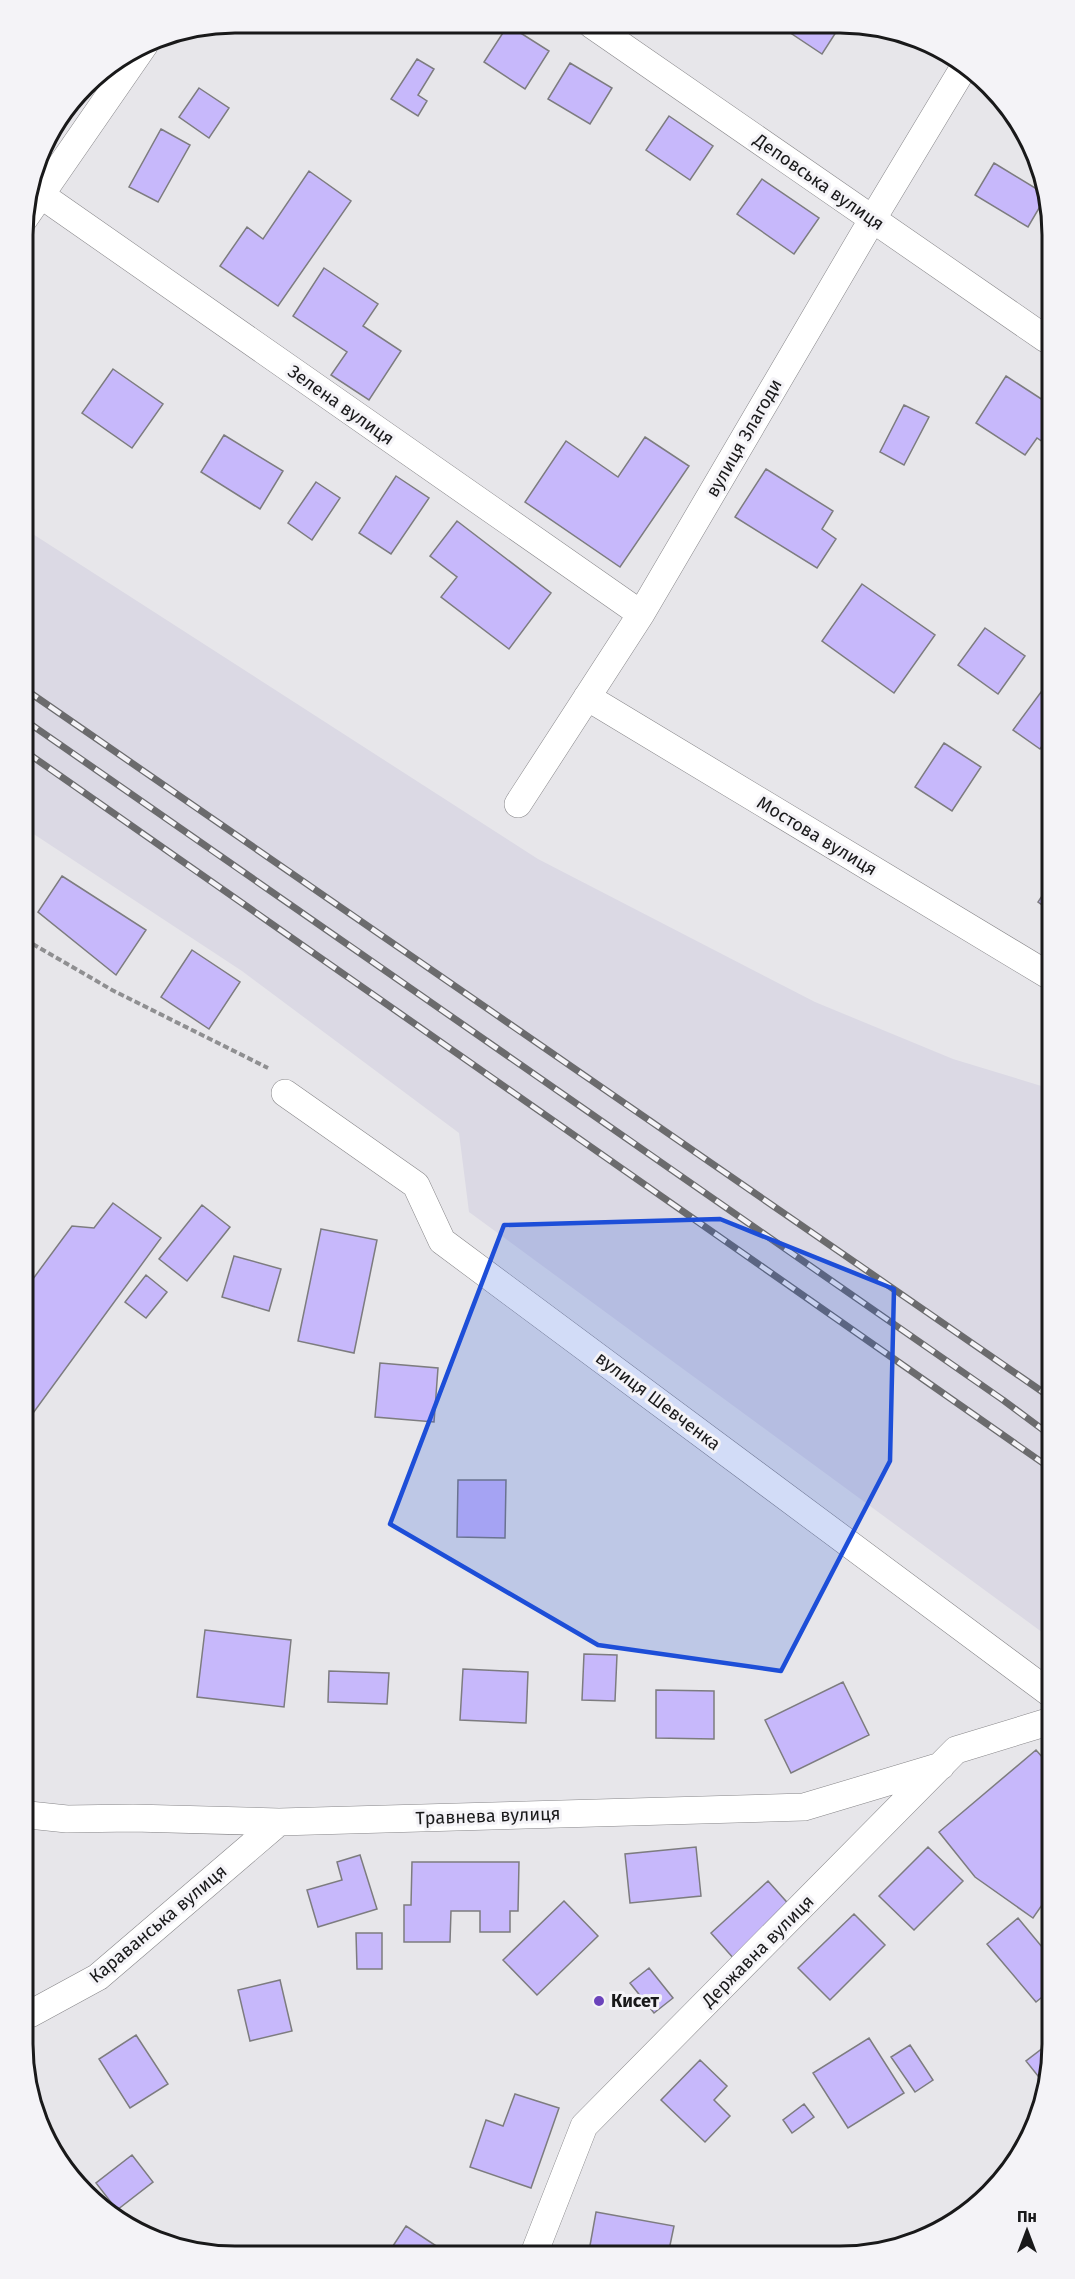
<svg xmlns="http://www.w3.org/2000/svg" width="1075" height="2279" viewBox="0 0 1075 2279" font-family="'Fira Sans',sans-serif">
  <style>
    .built { fill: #dbd9e4 }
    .building { fill: #c7b8fb; stroke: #7d7c7f; stroke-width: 1.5 }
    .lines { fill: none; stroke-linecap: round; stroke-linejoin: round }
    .minor-casing { stroke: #878689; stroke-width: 28 }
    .path { stroke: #8f8f91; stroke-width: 4; stroke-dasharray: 6 3; stroke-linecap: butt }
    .minor { stroke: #fff; stroke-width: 27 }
    .rail-casing { stroke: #6b6b6d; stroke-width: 7 }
    .rail { stroke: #f4f3f7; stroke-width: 4.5; stroke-dasharray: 14; stroke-linecap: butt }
    .marked { fill: #1d4ed8; fill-opacity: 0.2; stroke: #1d4ed8; stroke-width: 4.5; stroke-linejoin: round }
    .poi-dot { fill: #6b43bb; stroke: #f4f3f7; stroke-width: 2 }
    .labels { text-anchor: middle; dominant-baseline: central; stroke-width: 6; stroke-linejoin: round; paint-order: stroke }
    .street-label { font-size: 18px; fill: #19191a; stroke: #f4f3f7 }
    .poi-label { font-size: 18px; font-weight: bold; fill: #19191a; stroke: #f4f3f7; text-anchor: start }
    .rim { fill: none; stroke: #19191a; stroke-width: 3 }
  </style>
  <rect width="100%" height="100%" fill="#e7e6ea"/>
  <path class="built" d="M25,529L538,859L815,1002L953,1059L1048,1088L1050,1638L469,1212L459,1133L242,971L26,829Z"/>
  <path class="building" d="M424,24H443L436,32Z
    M508,25L549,51L525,89L484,62Z
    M780,26H840L822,54Z
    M417,59L434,69L418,95L427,101L418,116L391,99Z
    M570,63L612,88L590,124L548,99Z
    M199,88L229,108L209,138L179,117Z
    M669,116L713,146L690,180L646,150Z
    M161,129L190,145L158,202L129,187Z
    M994,163L1045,194V198L1028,227L975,195Z
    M309,171L351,201L278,306L220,266L247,227L263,239Z
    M762,179L819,218L794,254L737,214Z
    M324,268L378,304L363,326L401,351L369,400L331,375L347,352L293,316Z
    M113,369L163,404L132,448L82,413Z
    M1006,376L1046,402V444L1037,438L1025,455L976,423Z
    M904,405L929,417L904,465L880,452Z
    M224,435L283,471L260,509L201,472Z
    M645,437L689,466L620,567L525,502L566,441L618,477Z
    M766,469L833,511L822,529L836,539L817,568L735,517Z
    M396,476L429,498L391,554L359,533Z
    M316,482L340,498L312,540L288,523Z
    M457,521L551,593L509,649L441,597L457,577L430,556Z
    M862,584L935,635L894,693L822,641Z
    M985,628L1025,656L998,694L958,665Z
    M1041,692L1047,697V739L1040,749L1013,730Z
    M944,743L981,767L952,811L915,787Z
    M62,876L146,930L116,975L38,912Z
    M1048,887V909L1038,902Z
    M192,950L240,982L209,1029L161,997Z
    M113,1203L161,1238L28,1420L27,1287L72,1226L94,1228Z
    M202,1205L230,1227L187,1281L159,1259Z
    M321,1229L377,1240L354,1353L298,1341Z
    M234,1256L281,1269L269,1311L222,1297Z
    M146,1275L167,1292L146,1318L125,1302Z
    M380,1363L438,1368L434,1422L375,1417Z
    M458,1480H506L505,1538L457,1537Z
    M205,1630L291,1640L284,1707L197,1697Z
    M584,1654L617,1655L615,1701L582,1700Z
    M463,1669L528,1672L526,1723L460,1720Z
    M329,1671L389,1673L387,1704L328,1702Z
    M843,1682L869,1735L791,1773L765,1720Z
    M656,1690L714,1691V1739L656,1738Z
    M1036,1750L1051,1767V1892L1033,1918L975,1877L939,1832Z
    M696,1847L701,1896L630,1903L625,1854Z
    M928,1847L963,1881L914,1930L879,1896Z
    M360,1855L377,1909L318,1927L307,1890L342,1880L337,1862Z
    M412,1862H519L518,1911H510V1932H480V1911H451L450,1942H404V1905H411Z
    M768,1881L793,1909L735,1960L711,1933Z
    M564,1901L598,1936L537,1995L503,1960Z
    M854,1914L885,1945L830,2000L798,1968Z
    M1018,1918L1052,1959V1989L1036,2002L987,1944Z
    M356,1933H382V1969H357Z
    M649,1968L673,1998L654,2013L630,1983Z
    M280,1980L292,2031L250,2041L238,1990Z
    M136,2035L168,2084L130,2108L99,2059Z
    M869,2038L904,2093L848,2128L813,2073Z
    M1052,2041V2058L1046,2086L1026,2061Z
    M910,2045L933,2080L915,2092L891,2057Z
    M700,2060L727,2086L714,2100L730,2116L705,2142L661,2100Z
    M515,2094L559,2108L531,2188L470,2167L486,2120L503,2126Z
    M804,2104L814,2117L792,2133L783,2120Z
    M132,2155L153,2182L117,2210L96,2183Z
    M596,2212L674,2226L669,2250L589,2251Z
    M406,2226L444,2251L389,2252Z"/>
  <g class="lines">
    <g class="minor-casing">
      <path id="minor" d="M592,25L1046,339
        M41,195L641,614
        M24,219L145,44
        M587,697L1048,975
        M518,804L641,614L872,220L964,67
        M285,1093L416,1185L442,1241L1051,1694
        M29,1815L67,1819L133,1818L279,1822L804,1807L941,1766
        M30,2014L98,1977L279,1822
        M535,2251L584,2126L956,1750L1051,1721"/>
    </g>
    <path class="path" d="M26,938L31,943L112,990L268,1068"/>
    <use href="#minor" class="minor"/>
    <g class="rail-casing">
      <path id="rail" d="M26,690L1050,1397
        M26,721L1003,1400L1050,1435
        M26,752L1050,1468"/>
    </g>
    <use href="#rail" class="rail"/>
  </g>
  <path class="marked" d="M720,1219L894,1289L890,1461L781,1671L598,1645L390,1524L504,1225Z"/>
  <circle class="poi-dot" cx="599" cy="2001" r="6"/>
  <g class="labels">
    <g class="street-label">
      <text transform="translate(819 182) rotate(35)">Деповська вулиця</text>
      <text transform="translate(341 405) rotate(35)">Зелена вулиця</text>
      <text transform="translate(744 438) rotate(-60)">вулиця Злагоди</text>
      <text transform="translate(817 836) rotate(31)">Мостова вулиця</text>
      <text transform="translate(658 1401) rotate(37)">вулиця Шевченка</text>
      <text transform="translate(488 1816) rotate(-2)">Травнева вулиця</text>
      <text transform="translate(158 1924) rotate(-40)">Караванська вулиця</text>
      <text transform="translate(758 1951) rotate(-45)">Державна вулиця</text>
    </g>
    <g class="poi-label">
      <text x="611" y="2001">Кисет</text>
    </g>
  </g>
  <path d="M0 0H1075V2279H0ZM235 33H840A202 202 0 0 1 1042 235V2044A202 202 0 0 1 840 2246H235A202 202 0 0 1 33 2044V235A202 202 0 0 1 235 33Z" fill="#f4f3f7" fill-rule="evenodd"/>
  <path class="rim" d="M235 33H840A202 202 0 0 1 1042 235V2044A202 202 0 0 1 840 2246H235A202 202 0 0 1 33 2044V235A202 202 0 0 1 235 33Z"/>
  <g transform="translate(1027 2231)" stroke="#f4f3f7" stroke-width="4.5" paint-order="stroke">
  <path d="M0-4.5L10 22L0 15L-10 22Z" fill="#19191a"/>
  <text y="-9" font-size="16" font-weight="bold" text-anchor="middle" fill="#19191a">Пн</text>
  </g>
</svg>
